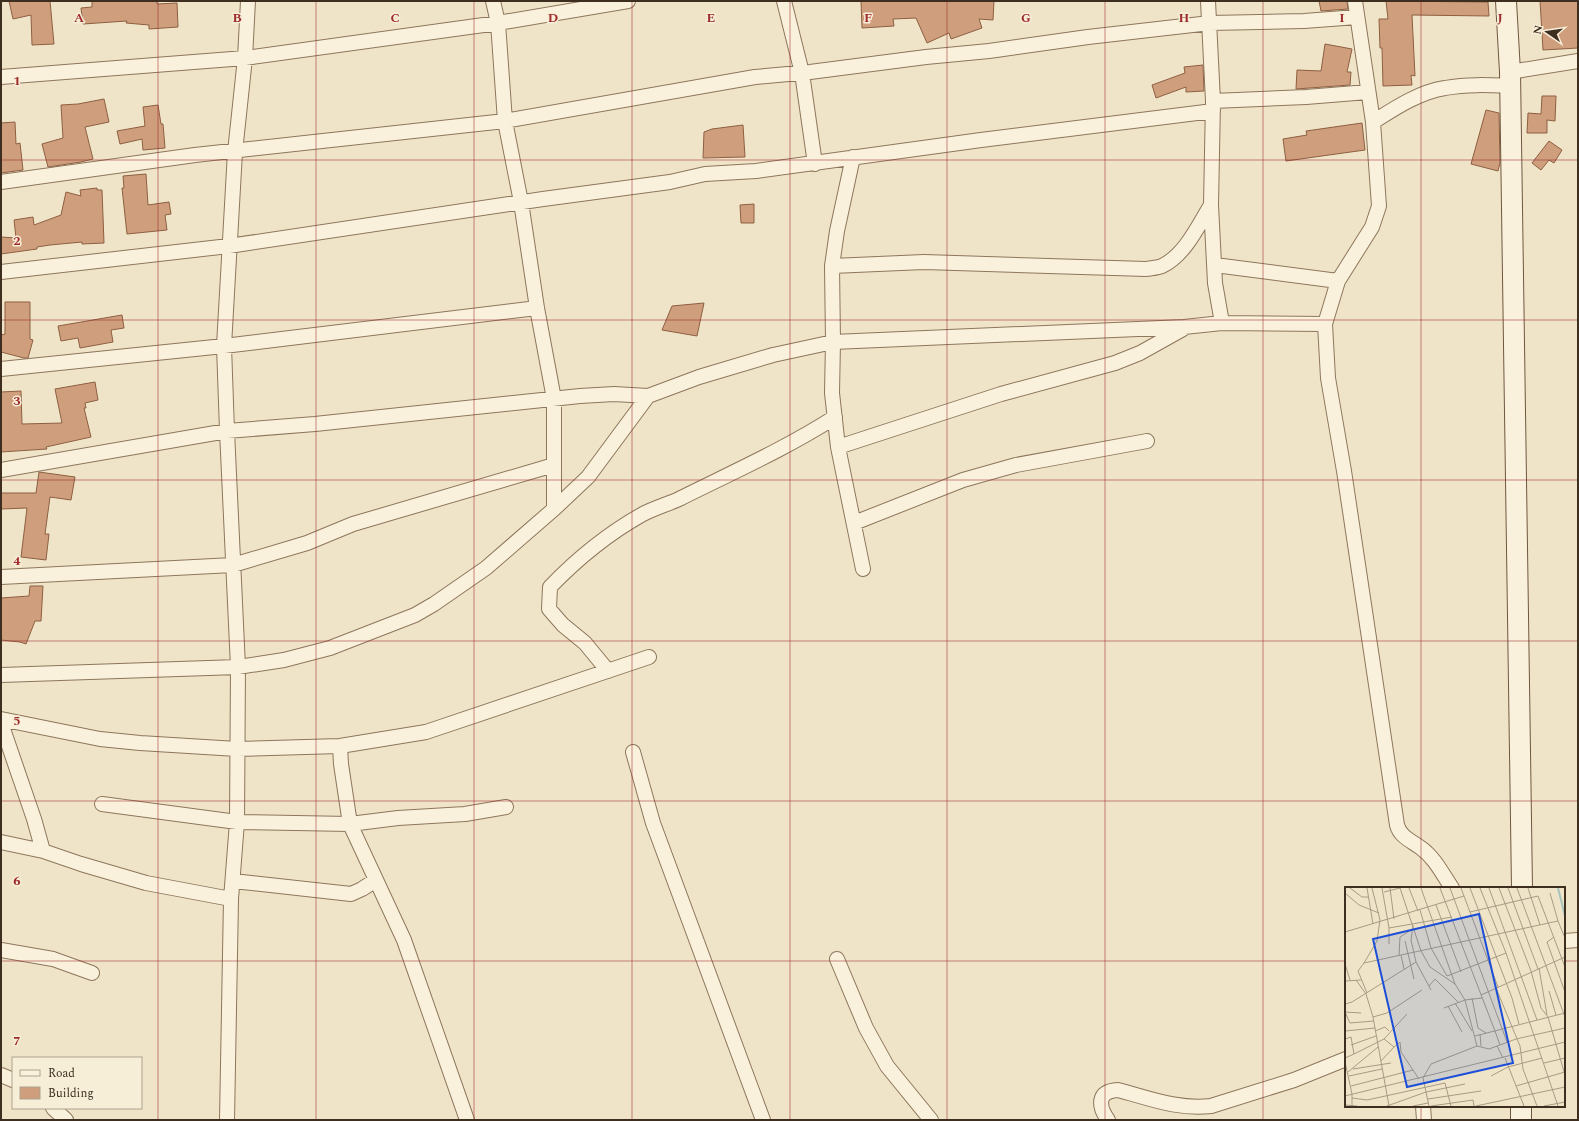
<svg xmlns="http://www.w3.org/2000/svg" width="1579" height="1121" viewBox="0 0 1579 1121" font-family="Spectral,serif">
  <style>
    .building { fill: #cf9f7d; stroke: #8d5f41 }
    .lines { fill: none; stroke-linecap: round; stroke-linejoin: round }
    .street-casing { stroke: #8d765c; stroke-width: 16 }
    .secondary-casing { stroke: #6f573f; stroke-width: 22 }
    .street { stroke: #faf1dc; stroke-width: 14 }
    .secondary { stroke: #faf1dc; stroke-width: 20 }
    .grid { fill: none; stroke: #9e2a2b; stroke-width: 1; stroke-opacity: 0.55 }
    .inset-river { fill: none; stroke: #a9c4bc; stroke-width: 2 }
    .inset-road { fill: none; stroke: #a89b85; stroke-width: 1 }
    .view { fill: #1d4ed8; fill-opacity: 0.15; stroke: #1d4ed8; stroke-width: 2 }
    .inset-edge { fill: none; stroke: #3d2e20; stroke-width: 2 }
    .grid-label { font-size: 13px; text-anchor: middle; font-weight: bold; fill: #9e2a2b; stroke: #f7eed8; stroke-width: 3; stroke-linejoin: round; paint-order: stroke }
  </style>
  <rect width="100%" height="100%" fill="#f0e4c8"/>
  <path class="building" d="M9,1H50L54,44L32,45L31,15L13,19Z
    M92,1H157V4L177,3L178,27L149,29V25L126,23L127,21L83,24L81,8L92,7Z
    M861,1H994L993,20L979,19L982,28L951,39L949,33L927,43L916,18L893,19L894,26L862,28Z
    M1319,1H1347L1348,9L1321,11Z
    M1386,1L1488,2L1489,16L1412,15L1415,76L1411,75L1412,85L1383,86L1382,48H1380L1379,19H1388Z
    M1540,1H1578V48L1543,50Z
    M1325,44L1352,49L1347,72H1351L1350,85L1296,89L1297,70L1321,71Z
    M1203,65L1204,91L1186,92V87L1156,98L1152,85L1185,73L1184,67Z
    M1542,96H1556L1555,121L1547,120V133H1527L1528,113L1541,114Z
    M104,99L109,122L85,127L93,159L81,162L48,167L42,144L63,138L61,105L78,104Z
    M158,105L161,124H163L165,148L143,150L142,139L120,144L117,131L145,126L143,107Z
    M1486,110L1499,113L1500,163L1498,171L1471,164Z
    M15,122L16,144L20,143L23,170L1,173V123Z
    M1362,123L1365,150L1286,161L1283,139L1307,135L1306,131Z
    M743,125L745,157L703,158L704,132L712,129Z
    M1549,141L1562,150L1554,163L1549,160L1541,170L1532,163Z
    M146,174L148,205L169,202L171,214L165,215L167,230L127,234L122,188H124L123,176Z
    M97,188V190H102L104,243L82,244V242L50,245L37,247V249L1,254V237L16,238L14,220L33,217L34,225L61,215L66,192L81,196L80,190Z
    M754,204V223H741L740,205Z
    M5,302H30V339L33,340L28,358H24L1,352V335L5,334Z
    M704,303L697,336L662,330L672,306Z
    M122,315L124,328L111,330L113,342L80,348L78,338L61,341L58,326Z
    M95,382L98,400L85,403L86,408H84L91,437L46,447L47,449L1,452V392L21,391L22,424L62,423L55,389Z
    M39,472L75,477L71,500L50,497L45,534H49L46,560L21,557L27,508L1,509V493H36Z
    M30,586H43L41,621H35L26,644L20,642L1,640V598L29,596Z"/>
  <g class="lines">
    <g class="street-casing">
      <path id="street" d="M493,1L498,23L505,121L521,202L537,308L554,399V509
        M784,1L802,73L815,164
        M1208,1L1213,101L1211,205L1215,283L1222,323
        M1355,1L1373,122L1379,206L1372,227L1338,281L1325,324L1328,378L1344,471L1397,825C1400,837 1412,841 1421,848C1435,858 1443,875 1452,888
        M1510,72L1578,61
        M1,77L245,58L498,23L628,1
        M1213,101L1306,97L1368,92
        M1373,122C1395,108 1419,92 1445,88C1467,84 1488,85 1510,86
        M1,182L195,155L505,121L755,77L810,72L926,57L989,51L1088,37L1210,23L1304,21L1357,17
        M1215,265L1338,281
        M832,266L924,262L1146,269C1151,268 1157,268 1162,266C1185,255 1198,226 1211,205
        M1,272L229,246L543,199L670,182L705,174L756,171L981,140L1213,111
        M1,369L224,346L537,308
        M838,447L1001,394L1115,363L1140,353L1183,329
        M1,470L227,431L315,424L580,396L614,394L648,396
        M854,523L963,480L1016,465L1147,441
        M863,569L838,447L832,393L833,342L1184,327L1222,323L1325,324
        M1,577L233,565L307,543L353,524L554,465
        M608,671L585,643L563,625L549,609L550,587C577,559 609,533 643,514C655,508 668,504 679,499C731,473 787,448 835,417
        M1,675L238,667L284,660L330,648L415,615L434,604L486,568L554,509L588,477L648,396L699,377L773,355L833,342L832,266L837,231L853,157
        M1,719L100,739L140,743L237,749L340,746L426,732L649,657
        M1,723L34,819L43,851L81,864L146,883L231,899
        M340,746L341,764L350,824L404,940L467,1120
        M633,752L653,823L763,1120
        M102,804L237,822L350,824L398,818L465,814L506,807
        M1,842L43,851
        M233,881L351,894L362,889L376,880
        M1564,941L1578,940
        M1,950L53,959L92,973
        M837,959L866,1028L887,1066L931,1120
        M1,1075L13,1080
        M1423,1106L1424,1120
        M53,1108L66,1120
        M227,1120L231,899L237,822L238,667L227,431L224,346L235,152L245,58L248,1
        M1108,1120C1098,1106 1097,1091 1118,1090C1149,1098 1178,1110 1211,1106L1294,1080L1346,1059"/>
    </g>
    <g class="secondary-casing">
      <path id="secondary" d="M1506,1L1510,72L1522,888
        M1521,1106V1120"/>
    </g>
    <use href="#street" class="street"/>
    <use href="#secondary" class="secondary"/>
  </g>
  <path class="grid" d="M158,1V1120M316,1V1120M474,1V1120M632,1V1120M790,1V1120M947,1V1120M1105,1V1120M1263,1V1120M1421,1V888M1,160H1578M1,320H1578M1,480H1578M1,641H1578M1,801H1578M1,961H1346M1564,961H1578M1421,1106V1120"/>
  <g transform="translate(1345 887)">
    <rect width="220" height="220" fill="#f0e4c8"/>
    <path class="inset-river" d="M213,1L220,29"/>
    <path class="inset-road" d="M5,1L17,10H23M22,1L28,37M27,1L35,33L32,54L19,76L213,34L220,51M37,1L44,41L107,30M45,1L49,32M55,1L76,64L85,80L110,97L120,113L137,111M64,1L73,24M76,1L110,97M95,1L150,144M105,1L162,155M116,1L153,100M125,1L167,111L174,137M135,1L161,66L213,219M144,1L192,133M154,1L186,84L196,121L203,130L220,188M163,1L193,82M172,1L220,130M183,1L195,38M39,5L55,1M0,6L14,18L34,26M205,6L213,34M91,18L116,85M75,23L86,61L102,89M125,25L193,9L220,80M68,38L66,53L71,75L86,103M44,41V57M0,45L119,9M209,50L202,55L220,105M60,54L69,92M56,68L59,82M54,69L55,50L66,43M19,76L13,84L22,106M0,77L5,93M194,81L202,128M102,89L161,66M11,93L21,107L28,130L44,219M0,94L16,93M84,99L90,92L113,115M151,101L175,159L178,182L192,219M204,104L211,128M136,108L220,70M127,111L133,141L141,146M110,116L127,144M0,117L7,115L71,75M103,119L117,145M99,121L120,113L132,159M0,125L5,136L29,134M0,125L16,126M28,130L42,126L77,103M0,144L30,141M30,144L40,140L44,144M150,144L155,158M135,147L136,159M130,149L220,126M0,152L6,150L9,167L0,171M39,152L49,160L55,155L56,165L74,192M6,158L31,149M152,159L158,171M9,167L39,152L62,127M160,171L179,219M36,174L49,160M0,175L7,207V219M199,176L220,171M8,182L46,176M3,185L33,160M4,189L37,182M146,189L163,180L197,171M6,199L68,183M171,199L220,185M0,209L220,155M7,211L22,213L100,196L106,219M83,212L136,204M0,218L12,219M42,219L81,205L120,197M68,219L83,216M84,219L78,191L86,177L132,159L144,162L171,152L220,141M86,219L128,213L129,219M131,219L220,200M199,219L220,215"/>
    <path class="view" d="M134,27L168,176L62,200L28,52Z"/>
    <rect width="220" height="220" class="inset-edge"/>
  </g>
  <g class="grid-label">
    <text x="79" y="22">A</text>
    <text x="237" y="22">B</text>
    <text x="395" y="22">C</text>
    <text x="553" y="22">D</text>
    <text x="711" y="22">E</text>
    <text x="868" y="22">F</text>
    <text x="1026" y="22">G</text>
    <text x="1184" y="22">H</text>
    <text x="1342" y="22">I</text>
    <text x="1500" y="22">J</text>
    <text x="17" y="85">1</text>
    <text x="17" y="245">2</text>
    <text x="17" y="405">3</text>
    <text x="17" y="565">4</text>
    <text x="17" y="725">5</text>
    <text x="17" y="885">6</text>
    <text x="17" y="1045">7</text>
  </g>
  <rect width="1579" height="1121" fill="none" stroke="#3d2e20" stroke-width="4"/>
  <rect x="12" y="1057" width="130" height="52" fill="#f7eed8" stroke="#ada18e"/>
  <rect x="20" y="1070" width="20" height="6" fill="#faf1dc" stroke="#ada18e"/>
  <text x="48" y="1077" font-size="12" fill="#3d2e20">Road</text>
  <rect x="20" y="1087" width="20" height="12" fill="#cf9f7d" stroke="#ada18e"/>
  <text x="48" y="1097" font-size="12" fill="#3d2e20">Building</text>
  <g transform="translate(1547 32) rotate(283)" stroke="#f7eed8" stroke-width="3" paint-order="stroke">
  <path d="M0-3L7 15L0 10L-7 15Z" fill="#3d2e20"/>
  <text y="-6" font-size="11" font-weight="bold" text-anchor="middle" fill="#3d2e20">N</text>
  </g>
</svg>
